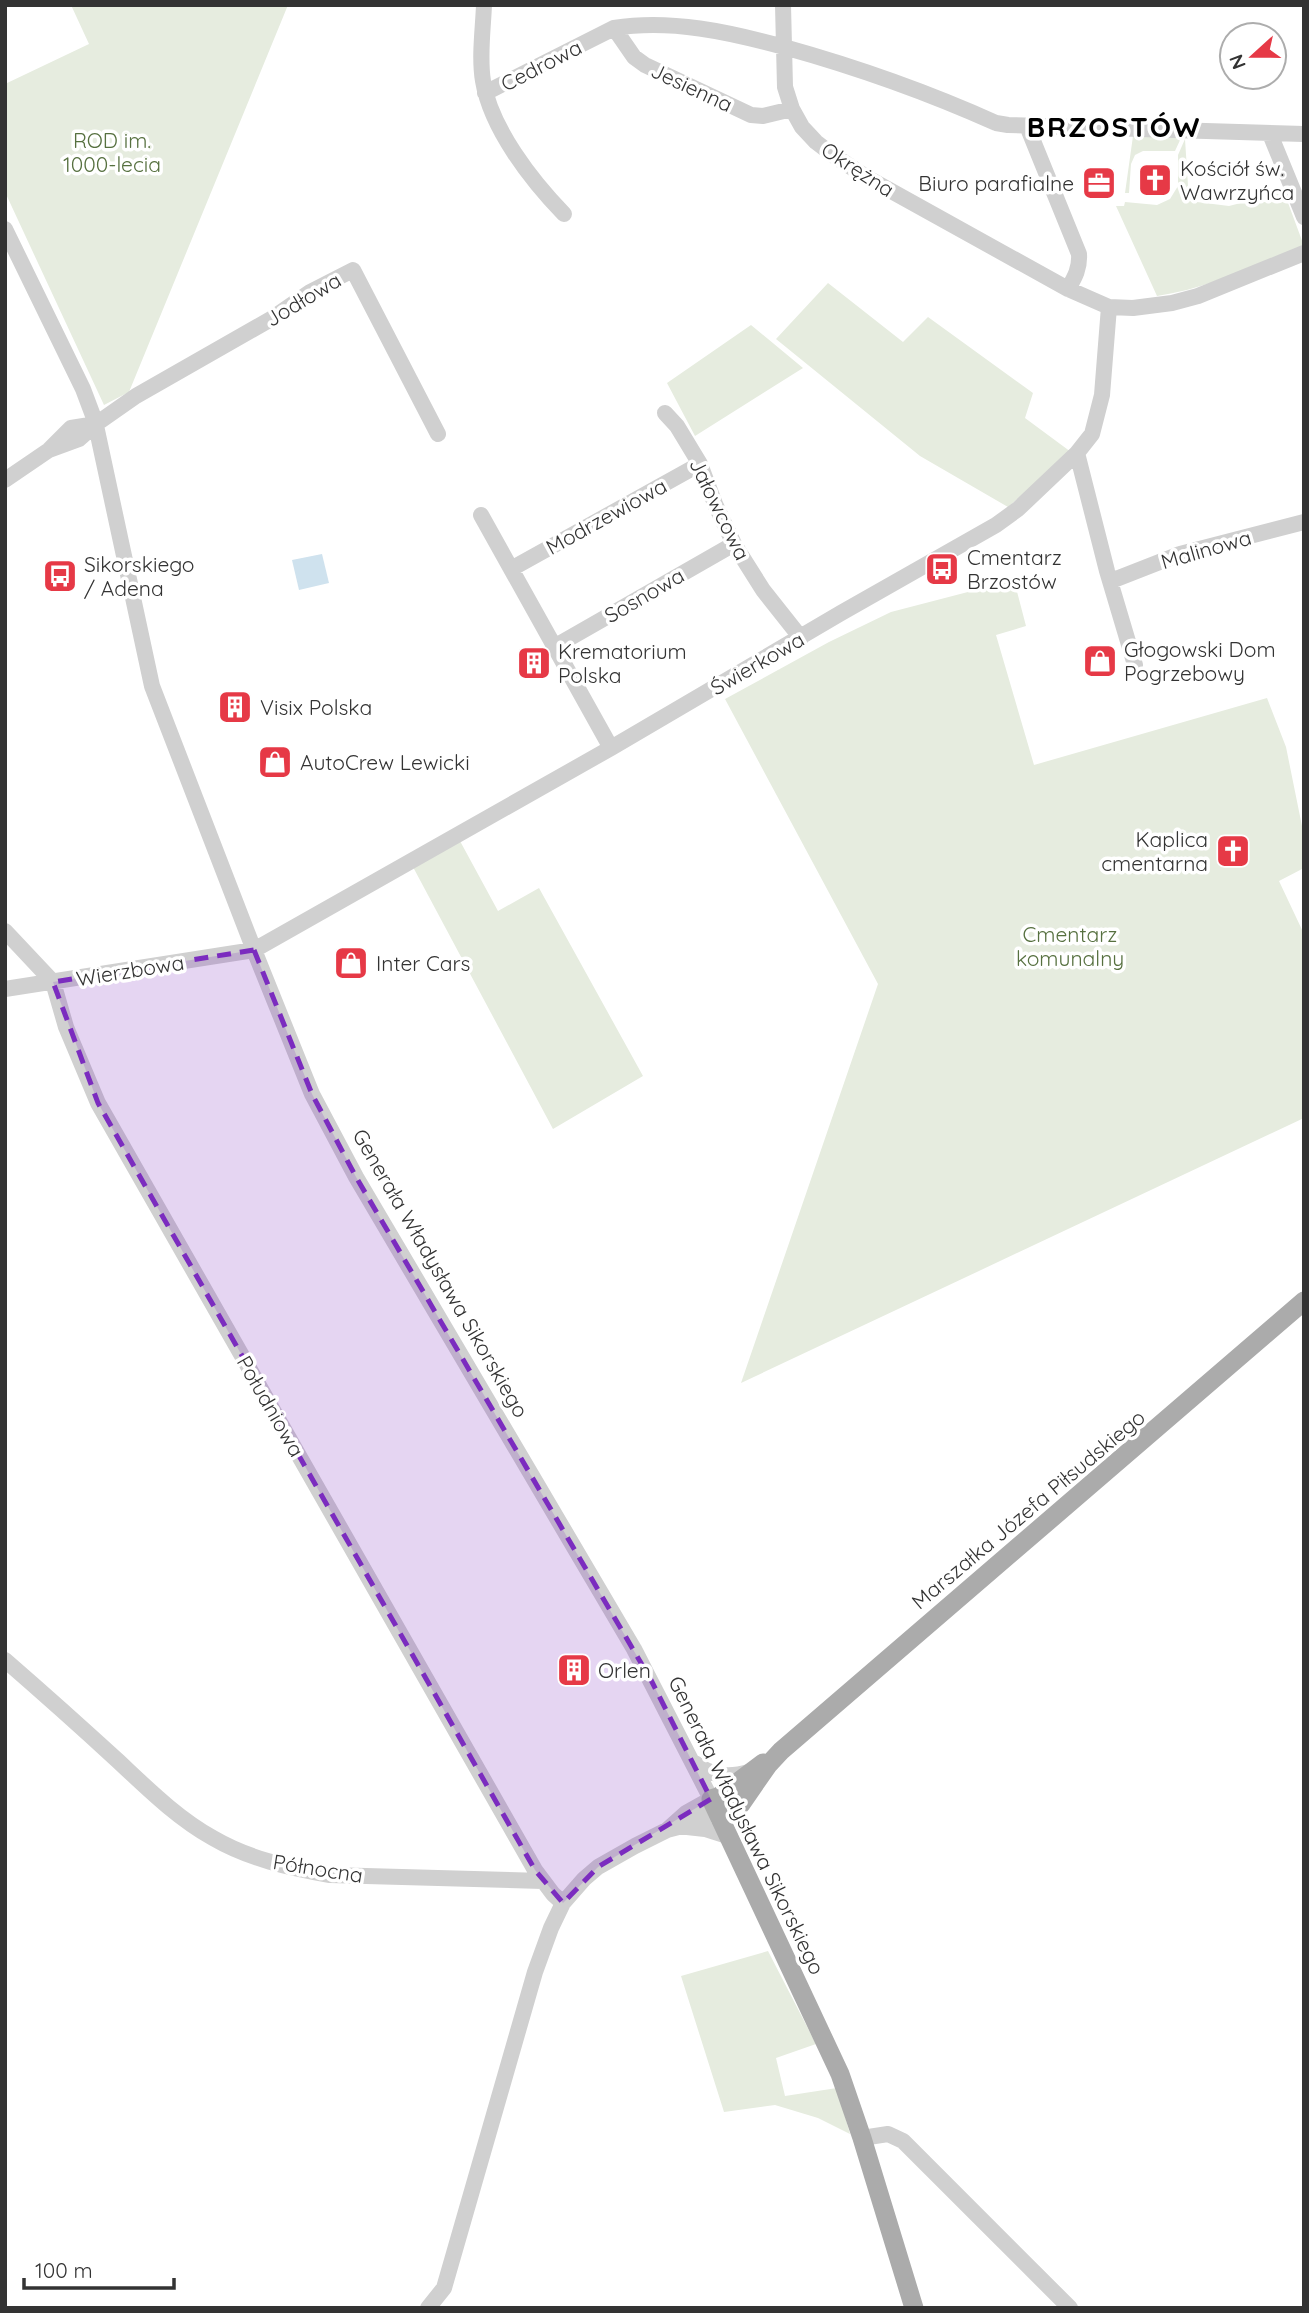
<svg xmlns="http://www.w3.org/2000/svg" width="1309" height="2313" viewBox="0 0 1309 2313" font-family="Quicksand,sans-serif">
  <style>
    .green { fill: #e6ecdf }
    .water { fill: #cfe2ee }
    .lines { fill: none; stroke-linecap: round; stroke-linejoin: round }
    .minor { stroke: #d0d0d0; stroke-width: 16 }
    .major { stroke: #ababab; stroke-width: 19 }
    .marked { fill: #7b2cbf; fill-opacity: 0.2; stroke: #7b2cbf; stroke-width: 5; stroke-dasharray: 14 9; stroke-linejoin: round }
    .labels { text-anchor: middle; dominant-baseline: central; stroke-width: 7; stroke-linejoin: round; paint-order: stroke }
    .street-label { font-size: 21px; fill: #333; stroke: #fff }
    .park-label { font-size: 21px; fill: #56703f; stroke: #fff }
    .poi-label { font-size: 21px; fill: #333; stroke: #fff; text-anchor: start }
    .district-label { font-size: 28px; font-weight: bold; letter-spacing: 2px; fill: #000; stroke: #fff }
  </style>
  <rect width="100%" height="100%" fill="#fff"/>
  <path class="green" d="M71,5H288L129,392L104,405L5,192V84L89,44Z
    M1133,136L1181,138L1175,151H1143L1135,155L1131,164L1129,193H1125Z
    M1185,139L1189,201L1229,206L1284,192L1304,246C1256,266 1209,288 1157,296L1116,206H1124L1125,202L1157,205L1170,199L1178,186V155Z
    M828,283L903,342L928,317L1033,393L1025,418L1071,452L1008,507L920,456L776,339Z
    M751,325L803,368L695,436L667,383Z
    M1014,580L1026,626L996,635L1034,765L1267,698L1286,747L1304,836V868L1279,881L1304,934V1118L741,1383L878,984L725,699L829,642L891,612Z
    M460,841L498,911L539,888L643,1076L553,1129L413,867Z
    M768,1951L816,2044L776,2058L785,2096L837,2088L850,2134L818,2118L775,2105L724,2112L681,1976Z"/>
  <path class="water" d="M322,554L329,583L299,590L292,560Z"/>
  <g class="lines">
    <path class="minor" d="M484,5C483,30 479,57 483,81C491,129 532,181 564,214
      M783,5L785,87L792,109L802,127L816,142L833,155L866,177L1068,289L1109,307L1133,308L1172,303L1198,296L1304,253
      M614,28L634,57L645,65L751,115L763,116L792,109
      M485,93L614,28C671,19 729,32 784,47C856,67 927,92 996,123L1008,125L1304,134
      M1027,126L1079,254C1080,268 1075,277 1068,289
      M1270,134L1304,217
      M5,229L83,389L95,421L152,686L254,950L312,1094L356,1177L634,1649L711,1799L686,1813L667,1830
      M665,413L677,426L700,464L715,504L734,544L763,590L801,638
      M49,450L79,439L96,424L136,396L271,319L310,292L353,270L438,434
      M1077,453L1107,571L1135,665
      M5,480L49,450L71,428L96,424
      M481,515L611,748
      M511,569L700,464
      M1111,581L1180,554L1304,522
      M554,647L734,544
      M5,931L53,982L66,1027L98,1103L535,1870L553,1894L563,1903
      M5,989L254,950L611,748L841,613L996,525L1018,509L1077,453L1092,434L1102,395L1109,307
      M5,1660C43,1693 80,1726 117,1760C147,1788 177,1818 213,1838C249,1859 290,1868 330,1875L543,1881
      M695,1763C712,1776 728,1778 749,1772
      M687,1827L705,1829L730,1837
      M862,2138L888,2134L903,2141L1070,2308
      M428,2308L444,2288L535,1972L551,1928L563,1903L584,1879L598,1867L635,1846L667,1830L690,1824L717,1811"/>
    <path class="major" d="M763,1763L718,1797L711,1799L840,2074L862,2138L914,2308
      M717,1811L731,1810L741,1804L768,1765L781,1751L1304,1301"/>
  </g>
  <path class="marked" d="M254,950L312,1094L356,1177L651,1680L711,1799L598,1867L563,1903L535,1870L98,1103L53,982Z"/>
  <defs>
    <g id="church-square" transform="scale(1.75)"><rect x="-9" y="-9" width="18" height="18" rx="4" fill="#e63946" stroke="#fff"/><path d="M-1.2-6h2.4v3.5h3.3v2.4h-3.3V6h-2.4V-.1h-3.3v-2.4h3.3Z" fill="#fff"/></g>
    <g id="office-square" transform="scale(1.75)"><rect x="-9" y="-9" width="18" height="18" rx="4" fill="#e63946" stroke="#fff"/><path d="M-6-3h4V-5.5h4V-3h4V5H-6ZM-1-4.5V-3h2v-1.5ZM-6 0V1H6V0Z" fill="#fff"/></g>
    <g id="bus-square" transform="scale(1.75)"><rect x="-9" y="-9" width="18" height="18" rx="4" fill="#e63946" stroke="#fff"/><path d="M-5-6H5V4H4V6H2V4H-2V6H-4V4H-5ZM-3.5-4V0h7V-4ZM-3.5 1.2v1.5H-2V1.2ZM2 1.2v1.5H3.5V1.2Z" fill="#fff"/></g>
    <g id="shop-square" transform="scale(1.75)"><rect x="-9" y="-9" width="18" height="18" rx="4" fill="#e63946" stroke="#fff"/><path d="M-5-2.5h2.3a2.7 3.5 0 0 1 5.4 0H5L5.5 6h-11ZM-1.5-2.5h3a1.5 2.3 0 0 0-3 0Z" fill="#fff"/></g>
    <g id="building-square" transform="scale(1.75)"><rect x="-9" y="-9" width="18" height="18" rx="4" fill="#e63946" stroke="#fff"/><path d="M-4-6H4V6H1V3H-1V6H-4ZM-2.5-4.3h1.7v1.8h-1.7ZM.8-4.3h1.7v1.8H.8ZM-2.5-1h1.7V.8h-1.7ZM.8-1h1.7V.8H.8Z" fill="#fff"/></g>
  </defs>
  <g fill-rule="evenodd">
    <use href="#church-square" x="1155" y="180"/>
    <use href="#office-square" x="1099" y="183"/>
    <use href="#bus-square" x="942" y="569"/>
    <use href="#bus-square" x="60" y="576"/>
    <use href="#shop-square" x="1100" y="661"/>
    <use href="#building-square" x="534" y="663"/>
    <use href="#building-square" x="235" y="707"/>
    <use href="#shop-square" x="275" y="762"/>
    <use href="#church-square" x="1233" y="851"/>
    <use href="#shop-square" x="351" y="963"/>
    <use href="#building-square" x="574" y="1670"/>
  </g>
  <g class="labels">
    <g class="street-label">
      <text transform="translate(541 65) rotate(-27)">Cedrowa</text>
      <text transform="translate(692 87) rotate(25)">Jesienna</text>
      <text transform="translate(858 169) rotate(33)">Okrężna</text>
      <text transform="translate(303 299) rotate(-31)">Jodłowa</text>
      <text transform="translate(720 509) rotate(64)">Jałowcowa</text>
      <text transform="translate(606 516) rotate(-29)">Modrzewiowa</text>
      <text transform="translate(1206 549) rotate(-16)">Malinowa</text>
      <text transform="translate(644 595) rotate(-30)">Sosnowa</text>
      <text transform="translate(757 663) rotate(-30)">Świerkowa</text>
      <text transform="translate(130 970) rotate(-9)">Wierzbowa</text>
      <text transform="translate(441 1273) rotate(60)">Generała Władysława Sikorskiego</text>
      <text transform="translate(271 1406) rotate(60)">Południowa</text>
      <text transform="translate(1028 1509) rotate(-40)">Marszałka Józefa Piłsudskiego</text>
      <text transform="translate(747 1825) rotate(64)">Generała Władysława Sikorskiego</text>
      <text transform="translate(318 1868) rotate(9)">Północna</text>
    </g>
    <g class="park-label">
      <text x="112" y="140">ROD im.<tspan x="112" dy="24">1000-lecia</tspan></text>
      <text x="1070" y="934">Cmentarz<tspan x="1070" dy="24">komunalny</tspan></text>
    </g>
    <g class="poi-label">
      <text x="1180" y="168">Kościół św.<tspan x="1180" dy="24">Wawrzyńca</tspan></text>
      <text x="1074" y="183" text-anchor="end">Biuro parafialne</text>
      <text x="967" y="557">Cmentarz<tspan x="967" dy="24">Brzostów</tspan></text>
      <text x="84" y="564">Sikorskiego<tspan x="84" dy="24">/ Adena</tspan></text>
      <text x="1124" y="649">Głogowski Dom<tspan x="1124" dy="24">Pogrzebowy</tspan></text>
      <text x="558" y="651">Krematorium<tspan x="558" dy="24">Polska</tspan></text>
      <text x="260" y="707">Visix Polska</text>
      <text x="300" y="762">AutoCrew Lewicki</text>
      <text x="1208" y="839" text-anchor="end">Kaplica<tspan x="1208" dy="24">cmentarna</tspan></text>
      <text x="376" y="963">Inter Cars</text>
      <text x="598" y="1670">Orlen</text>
    </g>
    <g class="district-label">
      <text x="1114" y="126">BRZOSTÓW</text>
    </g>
  </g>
  <rect width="1309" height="2313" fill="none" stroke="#333333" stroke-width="14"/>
  <g transform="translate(1253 56) rotate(249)"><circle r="33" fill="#ffffff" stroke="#adadad" stroke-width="2"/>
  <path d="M0-5L12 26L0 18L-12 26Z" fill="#e63946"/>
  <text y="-10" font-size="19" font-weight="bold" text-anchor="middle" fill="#333333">N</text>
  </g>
  <path d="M24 2278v10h150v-10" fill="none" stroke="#333333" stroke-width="3.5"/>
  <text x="35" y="2278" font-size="21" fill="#333333" stroke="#ffffff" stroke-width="5" paint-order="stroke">100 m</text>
</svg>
